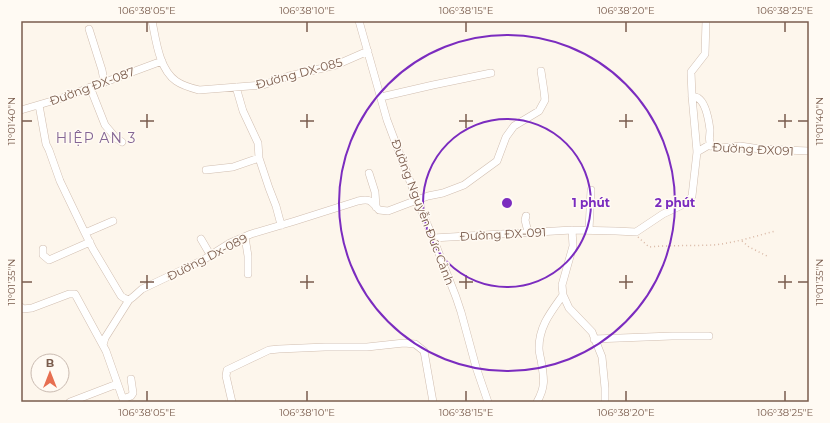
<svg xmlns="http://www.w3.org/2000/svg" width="830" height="423" viewBox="0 0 830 423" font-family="Montserrat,sans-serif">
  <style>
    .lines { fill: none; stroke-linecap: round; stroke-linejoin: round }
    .minor-casing { stroke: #d1beb0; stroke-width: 8 }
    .path { stroke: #d9b8a5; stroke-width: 1.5; stroke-dasharray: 1 3; stroke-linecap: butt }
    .minor { stroke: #fff; stroke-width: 7 }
    .ticks { fill: none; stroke: #7a5c4d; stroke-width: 1.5 }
    .ring { fill: none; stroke: #7b2cbf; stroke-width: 2 }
    .labels { text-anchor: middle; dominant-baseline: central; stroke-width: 3; stroke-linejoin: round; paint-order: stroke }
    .street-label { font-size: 12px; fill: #7a5c4d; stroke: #fffaf3 }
    .quarter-label { font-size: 14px; letter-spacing: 1px; fill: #846695; stroke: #fffaf3 }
    .centre { fill: #7b2cbf; stroke: #fffaf3; stroke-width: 2 }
    .ring-label { font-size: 12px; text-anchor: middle; font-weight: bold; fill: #7b2cbf; stroke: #fffaf3; stroke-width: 3; stroke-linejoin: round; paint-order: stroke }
    .neatline { fill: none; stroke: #7a5c4d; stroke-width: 1.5 }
    .ticks-label { font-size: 10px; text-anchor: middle; fill: #7a5c4d }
  </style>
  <rect width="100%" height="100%" fill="#fdf6ec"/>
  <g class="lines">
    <g class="minor-casing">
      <path id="minor" d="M152,21C156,40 159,69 176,81C183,86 191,88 199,90L263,85L289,76L336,65L368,51
        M359,21L387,120L417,200L433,238L456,297L461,312L476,367L488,402
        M89,29L102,70L104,81
        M90,87L105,125L116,138L122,142
        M236,87L243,111L258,143L259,158L269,188L276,206L280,221L282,225
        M692,96C694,97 696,97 698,98C706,103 709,122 710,130C710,136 708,141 711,146
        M381,97L433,85L491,73
        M39,105L46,144L49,150L60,181L85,233L93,249L121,296L124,298L129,300
        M21,110L62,98L162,61
        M697,152L709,145L720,148L740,146L760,149L809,151
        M206,170L233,167L259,158
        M369,173L375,192L376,207
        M526,216L525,220L528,232
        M572,230L573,246L562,285L563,295L569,308L592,332L602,357L605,388V402
        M589,230L591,190
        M85,233L113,221
        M245,237L248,256V274
        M433,238L572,230L616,231L636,232L663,214L680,206L689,200L692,196L697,152L692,96L691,72L705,54L706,21
        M201,239L208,251L212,254
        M43,249V255L49,260L90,242
        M21,307L23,309L32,308L69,294H75L106,351L124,402
        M594,339L672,336H709
        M103,345L105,338L129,300L133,297L142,289L203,260L230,243L251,234L295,221L358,201C370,198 371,201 379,210L388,211L417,200L428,196L443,193L464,185L497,161L506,137L514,126L539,111L545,100L544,91L541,71
        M123,399L131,396L133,393L131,379
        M70,402L117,384
        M232,402L226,376L227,370L269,350L279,349L325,347H367L404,343L415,344L424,351L433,402
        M537,402C546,386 544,378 541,360C540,356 539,352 539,348C539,326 551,312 563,295"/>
    </g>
    <path class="path" d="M638,237L649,247C670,245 692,246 713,245C735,243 755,236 776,231
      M742,241L749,247L769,257"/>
    <use href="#minor" class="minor"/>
  </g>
  <path class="ticks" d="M147,22V32M307,22V32M466,22V32M626,22V32M785,22V32M147,114V128M307,114V128M466,114V128M626,114V128M785,114V128M22,121H32M140,121H154M300,121H314M459,121H473M619,121H633M778,121H792M798,121H808M147,275V289M307,275V289M466,275V289M626,275V289M785,275V289M22,282H32M140,282H154M300,282H314M459,282H473M619,282H633M778,282H792M798,282H808M147,391V401M307,391V401M466,391V401M626,391V401M785,391V401"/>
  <g class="ring">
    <circle cx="507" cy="203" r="84"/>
    <circle cx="507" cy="203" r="168"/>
  </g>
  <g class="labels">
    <g class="street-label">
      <text transform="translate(299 73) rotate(-15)">Đường DX-085</text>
      <text transform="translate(92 86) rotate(-20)">Đường ĐX-087</text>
      <text transform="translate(753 149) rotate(3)">Đường ĐX091</text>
      <text transform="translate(423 212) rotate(69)">Đường Nguyễn Đức Cảnh</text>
      <text transform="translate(503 234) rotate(-3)">Đường ĐX-091</text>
      <text transform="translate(207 257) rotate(-27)">Đường Dx-089</text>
    </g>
    <g class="quarter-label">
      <text x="96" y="138">HIỆP AN 3</text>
    </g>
  </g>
  <circle cx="507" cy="203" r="6" class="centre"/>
  <g class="ring-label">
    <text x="591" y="207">1 phút</text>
    <text x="675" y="207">2 phút</text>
  </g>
  <rect width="830" height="423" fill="none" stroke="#fffaf3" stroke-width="44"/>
  <g transform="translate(50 373)"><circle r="19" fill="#fffaf3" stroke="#cabbb1"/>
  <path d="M0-3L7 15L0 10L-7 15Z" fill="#e76f51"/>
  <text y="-6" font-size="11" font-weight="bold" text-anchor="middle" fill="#7a5c4d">B</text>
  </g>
  <rect x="22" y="22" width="786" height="379" class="neatline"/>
  <g class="ticks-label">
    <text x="147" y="14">106°38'05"E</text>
    <text x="307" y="14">106°38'10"E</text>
    <text x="466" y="14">106°38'15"E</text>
    <text x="626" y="14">106°38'20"E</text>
    <text x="785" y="14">106°38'25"E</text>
    <text transform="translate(11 121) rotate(-90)" y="4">11°01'40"N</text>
    <text transform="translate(819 121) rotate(-90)" y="4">11°01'40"N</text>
    <text transform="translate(11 282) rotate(-90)" y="4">11°01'35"N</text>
    <text transform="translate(819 282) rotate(-90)" y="4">11°01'35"N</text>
    <text x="147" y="416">106°38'05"E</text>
    <text x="307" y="416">106°38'10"E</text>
    <text x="466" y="416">106°38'15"E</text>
    <text x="626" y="416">106°38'20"E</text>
    <text x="785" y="416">106°38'25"E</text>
  </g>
</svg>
